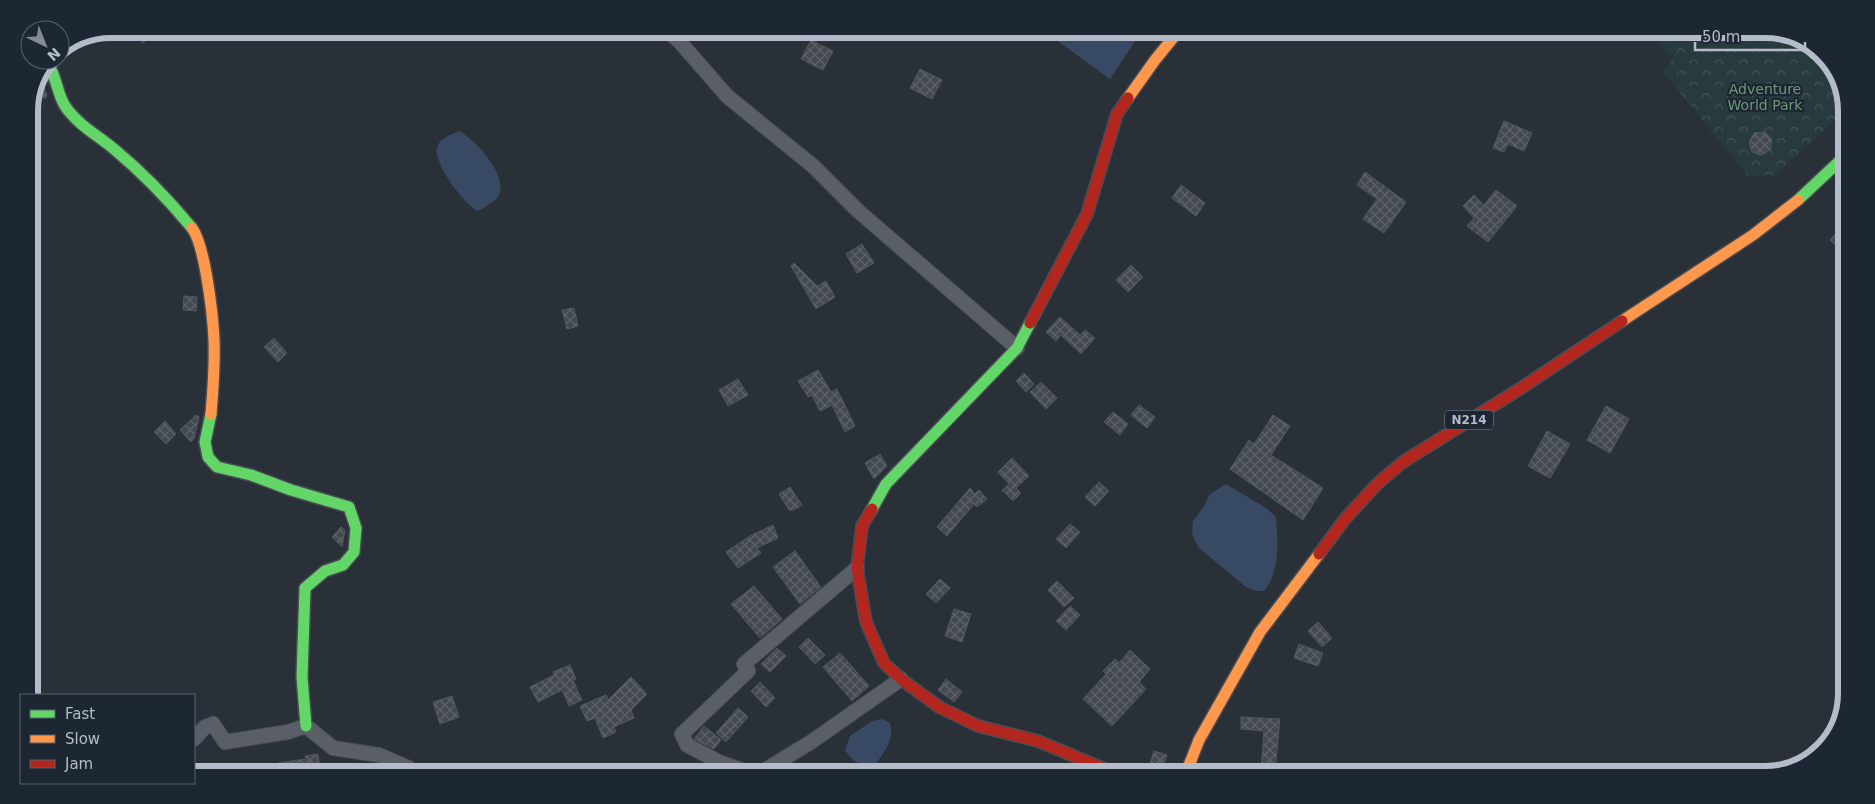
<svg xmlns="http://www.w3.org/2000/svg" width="1875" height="804" viewBox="0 0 1875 804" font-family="'DejaVu Sans',sans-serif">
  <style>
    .park { fill: url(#park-crowns) }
    .water { fill: #384963 }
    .building { fill: url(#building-cross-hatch); stroke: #52575f }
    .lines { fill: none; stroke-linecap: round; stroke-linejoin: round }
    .street-casing { stroke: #484c53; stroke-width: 16 }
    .fast-casing { stroke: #484c53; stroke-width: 14 }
    .slow-casing { stroke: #484c53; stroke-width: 14 }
    .jam-casing { stroke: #484c53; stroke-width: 14 }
    .street { stroke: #5a5e66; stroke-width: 14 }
    .fast { stroke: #63d668; stroke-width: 11 }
    .slow { stroke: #ff974d; stroke-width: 11 }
    .jam { stroke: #b3261e; stroke-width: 11 }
    .labels { text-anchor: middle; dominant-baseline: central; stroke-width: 4.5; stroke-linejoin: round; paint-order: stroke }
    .shield { fill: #1d2633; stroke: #878f9c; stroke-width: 1 }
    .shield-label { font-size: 12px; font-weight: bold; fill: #b4bcc9 }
    .park-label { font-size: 14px; fill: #6b9a76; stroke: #1d2633 }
    .rim { fill: none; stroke: #b4bcc9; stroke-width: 6 }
  </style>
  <defs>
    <pattern id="park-crowns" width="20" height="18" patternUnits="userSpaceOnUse" patternTransform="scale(1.25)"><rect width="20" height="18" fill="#273a3e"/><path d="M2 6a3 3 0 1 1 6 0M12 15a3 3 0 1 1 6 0" fill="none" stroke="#445559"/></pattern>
    <pattern id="building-cross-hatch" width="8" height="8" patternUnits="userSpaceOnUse" patternTransform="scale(1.25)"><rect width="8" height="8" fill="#444950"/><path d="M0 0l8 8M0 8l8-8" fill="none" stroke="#5d6168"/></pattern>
  </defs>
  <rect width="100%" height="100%" fill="#2a3038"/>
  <path class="park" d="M1652,34L1796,35L1830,61L1846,104L1834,121L1775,175L1748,176L1662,71L1673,59Z"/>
  <path class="water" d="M130,29H159L143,44Z
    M1045,32H1141L1110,79Z
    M459,131C475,139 512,179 497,198C492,203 484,208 478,211C464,205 432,161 437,147C440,138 450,135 459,131Z
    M1226,484L1266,508L1276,517C1278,541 1280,572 1264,591H1256L1246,587L1199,548L1194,539L1192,533L1193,521L1204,506L1210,494Z
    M883,719L890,723C895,740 884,752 875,765C861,767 852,761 845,750L850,736L872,721Z"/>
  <path class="building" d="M811,40L833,51L823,70L801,59Z
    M920,69L942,80L932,99L910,88Z
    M41,79L47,95L45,99L35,91Z
    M1504,121L1532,133L1524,151L1508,144L1504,152L1493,148Z
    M1765,132L1772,140L1770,150L1761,155L1752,152L1749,142L1754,133Z
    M1365,172L1406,202L1384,233L1363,219L1377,199L1357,185Z
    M1181,185L1205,203L1196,216L1172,198Z
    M1496,190L1517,206L1488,242L1467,226L1474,218L1463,206L1474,195L1484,205Z
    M1845,223V254L1830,240Z
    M862,244L874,263L857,273L846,254Z
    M794,263L817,286L826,281L835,297L816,309L791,266Z
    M1131,265L1143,277L1128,292L1116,280Z
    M184,296L197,297L196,311L183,310Z
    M574,308L578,326L567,329L562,310Z
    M1060,317L1080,335L1085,330L1095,338L1081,354L1061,335L1056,341L1046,332Z
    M274,338L287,353L278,362L264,347Z
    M818,370L831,392L837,389L855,426L845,432L832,405L820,411L812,395L808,397L798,381Z
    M1024,373L1034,384L1026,392L1016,381Z
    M738,379L748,395L728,406L719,390Z
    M1041,382L1057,398L1046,409L1030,392Z
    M1139,405L1155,417L1147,428L1131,415Z
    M1606,406L1629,419L1610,453L1587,440Z
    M1113,412L1128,424L1120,435L1104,422Z
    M196,415L199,417L194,439L191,442L180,430Z
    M1273,415L1290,426L1271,455L1323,488L1303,520L1230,469L1249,440L1254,444Z
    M165,421L176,434L166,444L154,432Z
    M1547,431L1570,444L1550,478L1528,466Z
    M880,454L887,466L874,479L865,463Z
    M1012,458L1029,476L1016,488L1021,493L1013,501L1002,490L1009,484L998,472Z
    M1099,482L1109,491L1095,506L1085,497Z
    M790,487L802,505L794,510H789L779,494Z
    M970,488L975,494L979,490L987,499L977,507L974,504L947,536L937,527Z
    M1070,524L1080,532L1066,548L1056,539Z
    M773,525L778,538L757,548L761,553L738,568L726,552L750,536Z
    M341,527L345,530L342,547L332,537Z
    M795,551L821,587L800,604L773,567Z
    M940,579L950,588L936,603L926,594Z
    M1057,581L1074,598L1064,607L1048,590Z
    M754,586L782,619L760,638L731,604Z
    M1070,606L1080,615L1066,630L1056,621Z
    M954,609L971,614L962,642L945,636Z
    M1318,622L1332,638L1322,647L1308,631Z
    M808,638L825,655L815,664L799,647Z
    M1299,644L1323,653L1318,666L1294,658Z
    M777,648L786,656L770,672L761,664Z
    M1130,650L1150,669L1139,682L1146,689L1112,726L1083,699L1106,674L1103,671L1115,659L1119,663Z
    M840,653L869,686L852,701L823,667Z
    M570,665L576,679L573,680L582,700L569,706L562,690L538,702L530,687L554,675L553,672Z
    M631,677L647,694L631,710L634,718L614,727L616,732L603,738L595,718L587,721L580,706L606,695L608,700Z
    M946,679L962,692L954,702L938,690Z
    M760,682L775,698L766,707L751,691Z
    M452,696L459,717L440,724L433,702Z
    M738,708L748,717L726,742L716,733Z
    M1241,717L1280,719L1275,772L1261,771L1264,731L1241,729Z
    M704,726L721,740L714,749L694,739Z
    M1154,751L1167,755L1161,773H1147Z
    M318,754L320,770H278V763L306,759L305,756Z"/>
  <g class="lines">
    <g class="street-casing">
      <path id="street" d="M668,31L680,42L727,96L813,166L857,210L1017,348
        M194,739L205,727L213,724L225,742L288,732L306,726L333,748L379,755L409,768L411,770
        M747,772L719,762L687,745L682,734L748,671L744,664L857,568
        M762,772L811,742L901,679"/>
    </g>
    <g class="fast-casing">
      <path id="fast" d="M47,64C56,73 57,94 65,106C77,124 97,135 114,149C143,173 168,199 192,228
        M1798,200L1846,155
        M211,414L205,442L208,457L217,467L251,475L291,490L349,507L356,528L354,552L343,565L325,571L305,588L302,677L306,726
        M872,509L886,484L1017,348L1030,323"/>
    </g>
    <g class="slow-casing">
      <path id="slow" d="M1128,98L1155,60L1177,33
        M192,228C205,245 213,316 214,340C215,364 213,390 211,414
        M1622,321L1753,235L1798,200
        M1186,773L1199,740L1260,632L1319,554"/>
    </g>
    <g class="jam-casing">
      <path id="jam" d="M1030,323L1087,214L1117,114L1128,98
        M872,509L862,526L857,568L866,622L884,663L901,679L939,707L978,726L1038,741L1114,773
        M1319,554L1345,519L1377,484L1403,462L1518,390L1622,321"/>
    </g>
    <use href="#street" class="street"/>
    <use href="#fast" class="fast"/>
    <use href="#slow" class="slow"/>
    <use href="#jam" class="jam"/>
  </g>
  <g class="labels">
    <rect class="shield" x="1445" y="410.5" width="48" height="19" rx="4"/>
    <g class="shield-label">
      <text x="1469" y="420">N214</text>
    </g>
    <g class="park-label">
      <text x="1765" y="89">Adventure<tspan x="1765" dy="16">World Park</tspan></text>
    </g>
  </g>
  <path d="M0 0H1875V804H0ZM111 38H1765A73 73 0 0 1 1838 111V693A73 73 0 0 1 1765 766H111A73 73 0 0 1 38 693V111A73 73 0 0 1 111 38Z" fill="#1d2633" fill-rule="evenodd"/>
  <path class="rim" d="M111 38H1765A73 73 0 0 1 1838 111V693A73 73 0 0 1 1765 766H111A73 73 0 0 1 38 693V111A73 73 0 0 1 111 38Z"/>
  <rect x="20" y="694" width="175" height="90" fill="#1d2633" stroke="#59626f"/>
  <rect x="30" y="710" width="25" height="8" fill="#63d668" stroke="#59626f"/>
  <text x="65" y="719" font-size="15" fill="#b4bcc9">Fast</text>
  <rect x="30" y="735" width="25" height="8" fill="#ff974d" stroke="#59626f"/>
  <text x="65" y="744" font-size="15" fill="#b4bcc9">Slow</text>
  <rect x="30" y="760" width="25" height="8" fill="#b3261e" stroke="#59626f"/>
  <text x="65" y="769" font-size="15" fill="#b4bcc9">Jam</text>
  <g transform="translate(45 45) rotate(137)"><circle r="24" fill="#1d2633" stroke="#59626f"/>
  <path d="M0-4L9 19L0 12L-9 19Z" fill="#848b96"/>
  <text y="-8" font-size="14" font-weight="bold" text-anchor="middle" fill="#b4bcc9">N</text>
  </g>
  <path d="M1695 42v8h110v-8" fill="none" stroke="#b4bcc9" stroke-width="2.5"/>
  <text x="1702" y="42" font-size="15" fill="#b4bcc9" stroke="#1d2633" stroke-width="4" paint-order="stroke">50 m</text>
</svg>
